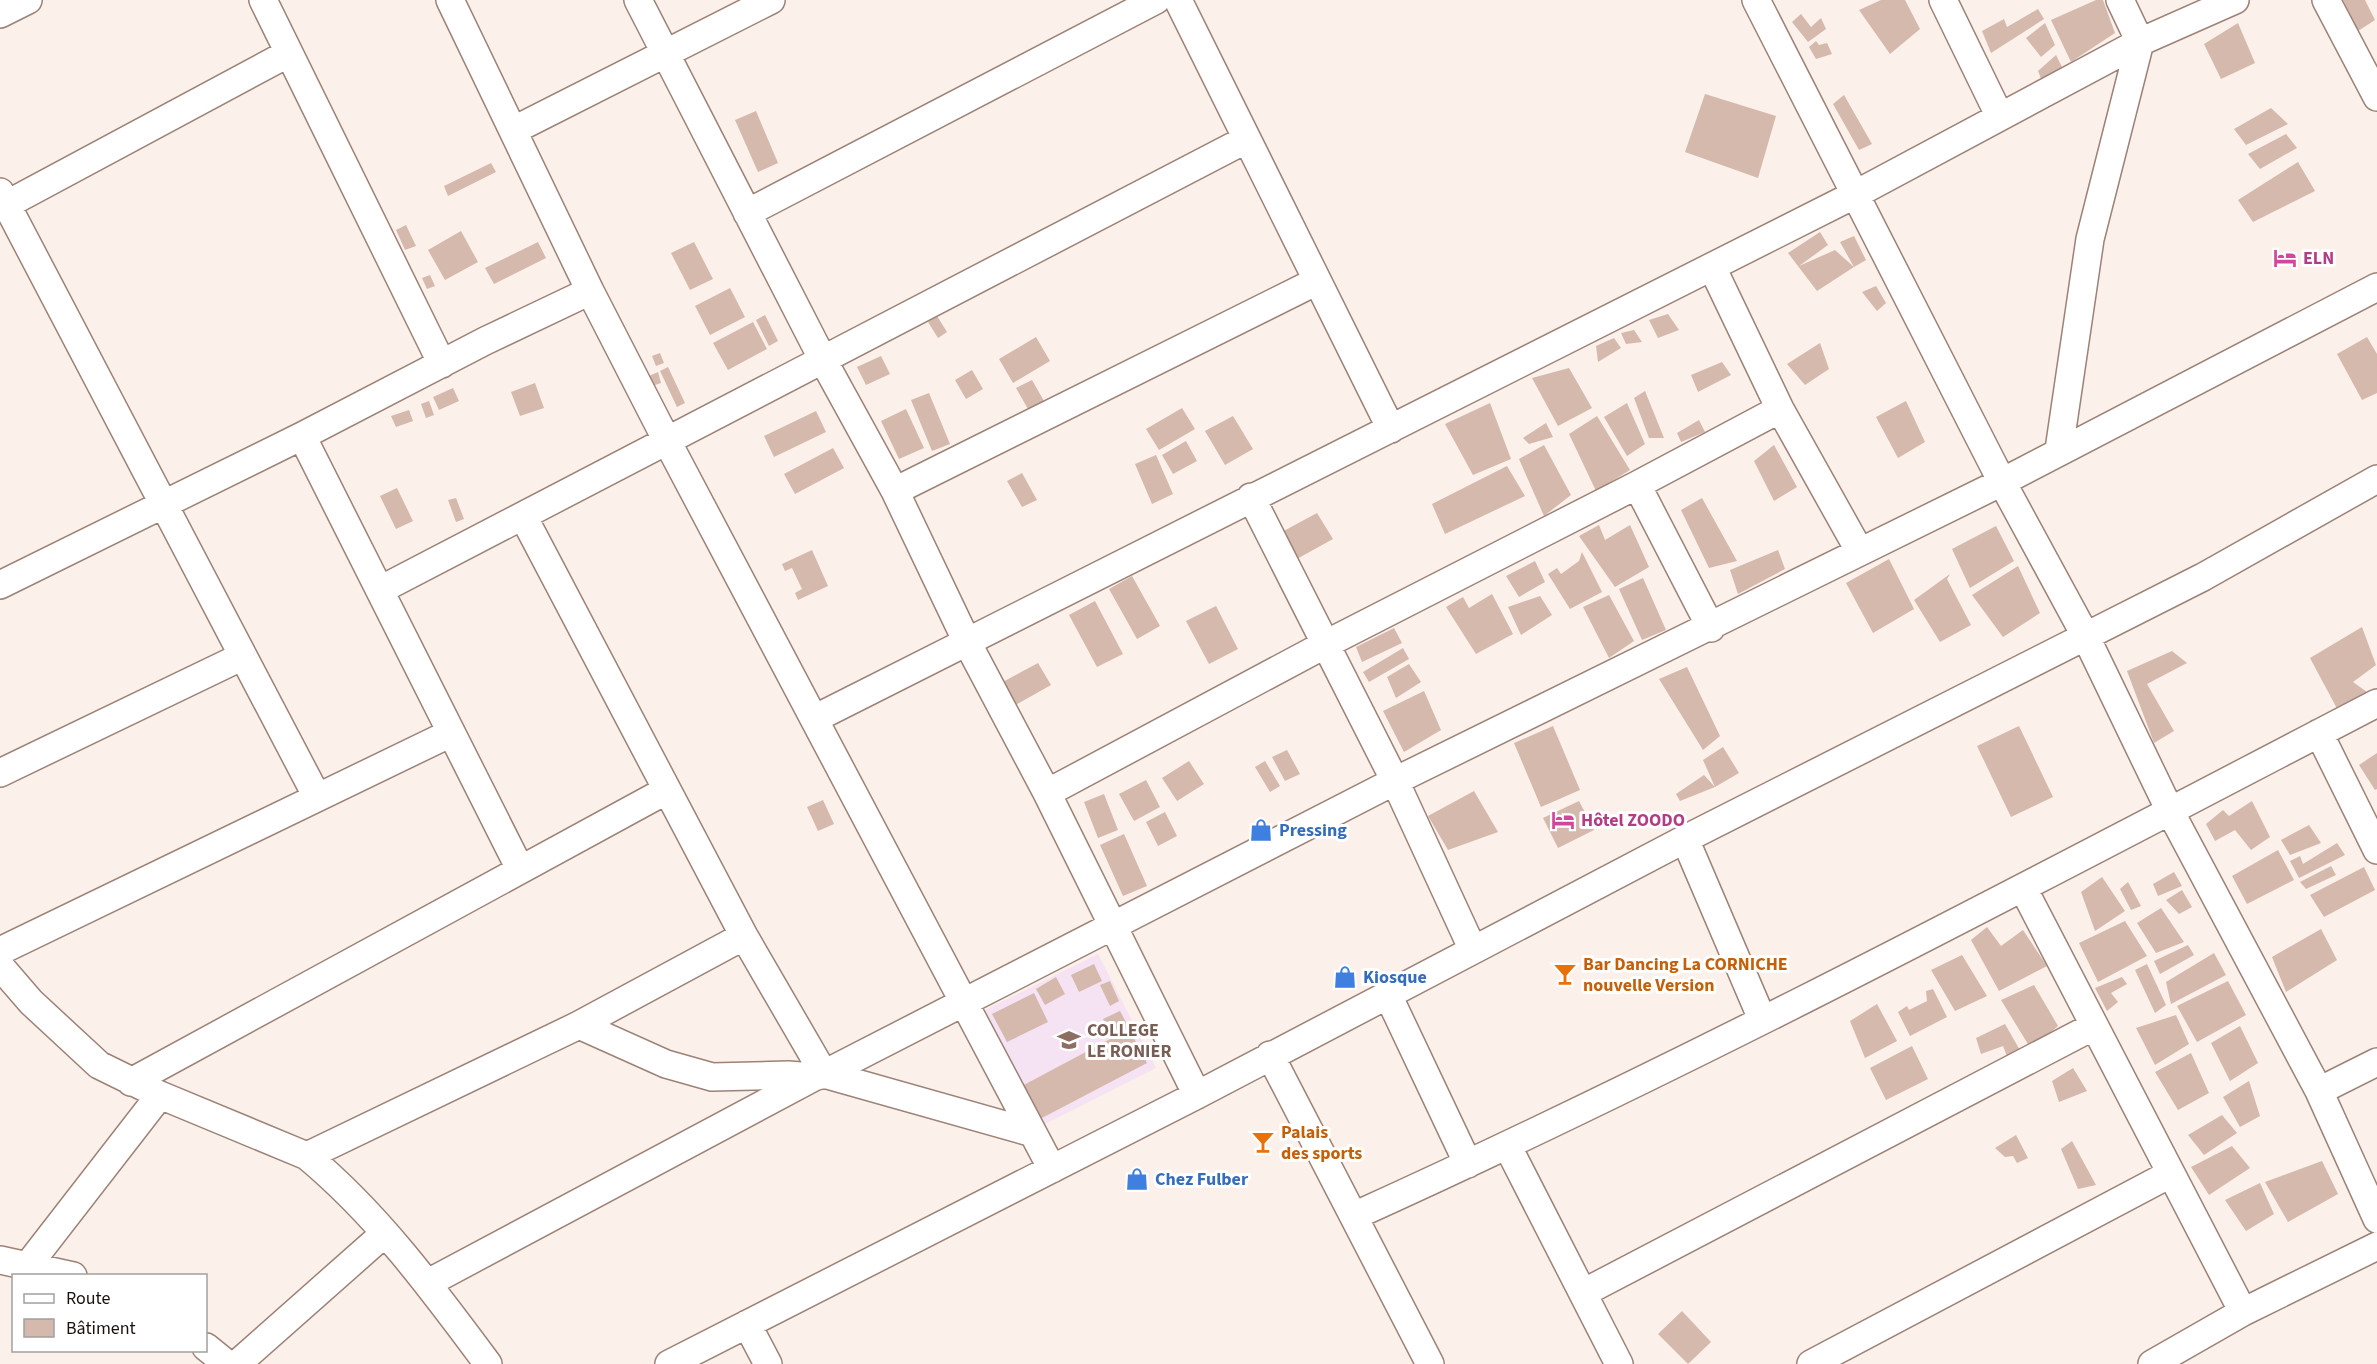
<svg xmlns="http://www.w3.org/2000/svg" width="2377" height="1364" viewBox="0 0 2377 1364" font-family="'Source Sans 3',sans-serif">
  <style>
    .education { fill: #f5e2f2 }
    .building { fill: #d5b9ac }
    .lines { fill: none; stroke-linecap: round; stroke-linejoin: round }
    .minor-casing { stroke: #9c8277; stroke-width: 30 }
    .minor { stroke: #fff; stroke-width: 27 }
    .labels { text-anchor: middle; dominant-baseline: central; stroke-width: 6; stroke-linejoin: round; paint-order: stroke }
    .hotel-label { font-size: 18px; font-weight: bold; fill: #b23c85; stroke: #fff; text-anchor: start }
    .shop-label { font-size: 18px; font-weight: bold; fill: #366cbe; stroke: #fff; text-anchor: start }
    .food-label { font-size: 18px; font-weight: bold; fill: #c56008; stroke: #fff; text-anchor: start }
    .education-label { font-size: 18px; font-weight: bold; fill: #785e54; stroke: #fff; text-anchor: start }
  </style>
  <rect width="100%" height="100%" fill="#fbf0ea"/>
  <path class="education" d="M1098,954L1156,1068L1039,1127L981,1012Z"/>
  <path class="building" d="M1881,0H1905L1920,29L1890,54L1859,10Z
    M2096,0H2103L2115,33L2071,62L2051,20Z
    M2343,0H2365L2375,20L2358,31Z
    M2038,9L2044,19L1991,53L1982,31L2004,19L2007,27Z
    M1801,14L1811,27L1821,18L1826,29L1808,42L1792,22Z
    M2045,23L2055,45L2041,57L2026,38Z
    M2238,23L2255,63L2221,79L2204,44Z
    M1816,41L1819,45L1827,43L1832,54L1816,59L1809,47Z
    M2056,55L2063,69L2042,81L2038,71Z
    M1705,94L1776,116L1758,178L1685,152Z
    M1844,95L1872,144L1859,150L1833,104Z
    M2271,108L2288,124L2246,145L2234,129Z
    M756,111L778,163L758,172L735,120Z
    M2286,134L2297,148L2260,169L2248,154Z
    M2298,162L2315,191L2253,222L2238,200Z
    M491,163L496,172L448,196L444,186Z
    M406,225L416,246L405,250L396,230Z
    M461,231L478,262L445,280L428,250Z
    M1820,232L1828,245L1799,266L1835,250L1854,267L1817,291L1788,253Z
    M1854,236L1866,260L1854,267L1840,242Z
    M538,242L546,258L494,284L485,268Z
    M694,242L713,279L690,290L671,253Z
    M430,275L435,286L427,289L422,278Z
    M1876,286L1886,303L1877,311L1862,292Z
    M730,288L745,317L710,335L695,306Z
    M1668,314L1679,330L1658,338L1649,320Z
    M765,315L778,341L769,346L756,320Z
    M937,316L947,332L938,338L928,322Z
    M753,322L767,349L728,370L713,343Z
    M1634,330L1642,342L1626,344L1621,333Z
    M1036,337L1050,361L1013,383L999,359Z
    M2367,337L2377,354V393L2362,400L2337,354Z
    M1614,338L1621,348L1598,362L1596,346Z
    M1820,343L1829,369L1805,385L1787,364Z
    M660,353L664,363L656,366L652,356Z
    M881,356L890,374L866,385L857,367Z
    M1722,362L1731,375L1698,392L1691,375Z
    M668,367L685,403L677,407L660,371Z
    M1569,368L1592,408L1558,426L1532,378Z
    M972,370L983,389L966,399L955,380Z
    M658,372L661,383L652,386L649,376Z
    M1032,380L1044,401L1028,409L1016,388Z
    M535,383L544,408L520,416L511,392Z
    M453,388L459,401L439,410L433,397Z
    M1645,391L1664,438H1649L1634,398Z
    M929,393L950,444L932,451L911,400Z
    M429,401L434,415L426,418L421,404Z
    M1906,401L1925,442L1898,458L1876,417Z
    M1490,403L1511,459L1473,475L1445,424Z
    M1627,403L1645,444L1627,456L1604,417Z
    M1182,408L1195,429L1159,450L1146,429Z
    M906,409L924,448L899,459L881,421Z
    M409,410L413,421L396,427L391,416Z
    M816,411L826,432L774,457L764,436Z
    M1233,416L1253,449L1225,465L1205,431Z
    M1597,416L1630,470L1596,491L1569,434Z
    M1699,420L1705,432L1681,442L1677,433Z
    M1546,423L1553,437L1529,444L1523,438Z
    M1186,441L1197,461L1173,474L1162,455Z
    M1544,445L1571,495L1544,516L1519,459Z
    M1774,445L1797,487L1774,501L1754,461Z
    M833,448L844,468L795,494L784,474Z
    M1156,455L1173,494L1152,504L1135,464Z
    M1507,466L1525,496L1445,534L1432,504Z
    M1022,473L1037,500L1022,507L1007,481Z
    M397,488L413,521L396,529L380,496Z
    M456,498L464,519L456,522L448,500Z
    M1702,498L1737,561L1709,568L1681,510Z
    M1317,513L1333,539L1295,560L1280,533Z
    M1599,525L1605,540L1630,525L1649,567L1615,587L1579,536Z
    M1996,526L2014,561L1970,588L1952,549Z
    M812,550L828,586L798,600L795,593L802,589L792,568L785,571L782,564Z
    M1778,550L1785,569L1738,594L1730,570Z
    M1582,552L1602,592L1570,609L1548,574L1557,568L1561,574L1579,561Z
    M1889,559L1914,609L1873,633L1846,583Z
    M1535,561L1545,582L1519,597L1506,576Z
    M2018,566L2040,613L2003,637L1972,595Z
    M1950,574L1947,579L1971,625L1940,642L1914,600Z
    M1132,576L1160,626L1137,639L1109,589Z
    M1643,578L1666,630L1642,640L1619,589Z
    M1492,594L1513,634L1476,654L1446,607L1463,597L1469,608Z
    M1609,595L1634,641L1609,658L1583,607Z
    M1540,596L1552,615L1521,635L1508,607Z
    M1095,601L1123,654L1097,667L1069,615Z
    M1216,606L1238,649L1209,664L1186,621Z
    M2362,627L2376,665L2353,682L2367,692L2341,716L2310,658Z
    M1394,628L1402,643L1362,662L1356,647Z
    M1403,648L1409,659L1369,682L1363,672Z
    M2172,651L2187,663L2147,684L2174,731L2154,743L2127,671Z
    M1038,663L1051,685L1012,707L999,684Z
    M1409,664L1421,682L1396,698L1387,677Z
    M1687,667L1720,736L1703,750L1659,679Z
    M1424,691L1441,730L1404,752L1383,711Z
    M1553,726L1580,790L1541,807L1514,743Z
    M2019,726L2053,797L2011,817L1977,746Z
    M1723,747L1739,773L1715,787L1680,801L1676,794L1704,775L1715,787L1703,760Z
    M1287,750L1300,774L1285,781L1272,757Z
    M2377,753V789L2375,790L2359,765Z
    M1189,761L1204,784L1177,801L1162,778Z
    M1265,761L1280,786L1270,792L1255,767Z
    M1146,780L1160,807L1134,821L1119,794Z
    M1474,791L1498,832L1448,850L1428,816Z
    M1104,794L1118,830L1098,838L1084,802Z
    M823,800L834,824L818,831L807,807Z
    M1579,801L1594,830L1558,848L1543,818Z
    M2252,801L2270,837L2251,850L2235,830L2215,841L2206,824L2223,810L2229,816Z
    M1165,812L1177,836L1158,846L1146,822Z
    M2309,825L2321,843L2290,855L2281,840Z
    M1124,834L1147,886L1123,896L1100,845Z
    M2337,843L2345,855L2299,878L2290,861L2300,856L2303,864Z
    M2278,850L2294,880L2247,904L2232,876Z
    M2331,866L2336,875L2306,889L2300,882Z
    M2364,867L2375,890L2324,917L2310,895Z
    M2174,872L2182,886L2158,896L2153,884Z
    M2102,877L2125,911L2095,931L2081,892Z
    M2128,882L2141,906L2131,910L2120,889Z
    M2182,890L2192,907L2179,914L2166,900Z
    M2161,908L2184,942L2156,953L2137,923Z
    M2125,921L2147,956L2098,982L2079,943Z
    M1987,927L2001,946L2023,930L2047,966L1999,991L1971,940Z
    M2321,929L2337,960L2286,992L2272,957Z
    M2188,945L2194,955L2160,974L2154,961Z
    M2214,953L2226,975L2171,1004L2166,982Z
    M1962,955L1987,996L1955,1011L1931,970Z
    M1094,964L1102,981L1079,992L1071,975Z
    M2147,964L2166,1005L2155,1013L2135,970Z
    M1056,977L1065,994L1045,1005L1036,989Z
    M2122,977L2127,984L2111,993L2118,1002L2107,1011L2095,988Z
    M1110,981L1119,1001L1110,1006L1100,985Z
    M2228,981L2246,1015L2197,1042L2177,1006Z
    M2034,985L2058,1026L2031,1049L2001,1000Z
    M1933,989L1947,1017L1910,1036L1898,1012L1907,1006L1909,1010L1927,1001L1926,991Z
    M1034,993L1048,1022L1007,1042L992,1014Z
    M1877,1004L1897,1041L1865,1058L1850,1021Z
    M1120,1011L1129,1028L1118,1033L1116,1028L1110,1031L1103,1019Z
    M2176,1015L2189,1044L2155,1065L2136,1028Z
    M2005,1024L2021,1052L2009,1061L2003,1046L1981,1054L1976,1038Z
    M2240,1026L2258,1063L2230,1081L2211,1043Z
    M1129,1029L1147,1063L1038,1120L1020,1087Z
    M1912,1046L1928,1079L1886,1100L1870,1068Z
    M2191,1053L2209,1093L2178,1110L2155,1072Z
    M2073,1068L2087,1091L2059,1102L2052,1081Z
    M2249,1081L2260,1116L2240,1127L2223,1097Z
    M2222,1115L2237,1133L2204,1155L2188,1135Z
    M2016,1135L2028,1158L2017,1163L2013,1156L2005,1157L1995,1148Z
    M2072,1141L2096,1185L2078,1189L2061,1149Z
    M2232,1146L2250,1168L2209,1195L2191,1167Z
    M2322,1161L2338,1194L2288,1222L2265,1182Z
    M2260,1183L2274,1214L2246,1231L2225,1200Z
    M1682,1311L1711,1342L1688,1364L1658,1334Z"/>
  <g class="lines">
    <g class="minor-casing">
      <path id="minor" d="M263,0L442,364
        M450,0L590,291L667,441L1052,1169
        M638,0L823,360L895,491L967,642L1047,793L1197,1095
        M1178,0L1391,429
        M1756,0L2002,482L2085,635L2170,811L2319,1091L2377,1219
        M1943,0L1999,115
        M2326,0L2377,97
        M0,14L28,0
        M514,130L771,0
        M0,192L317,797
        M0,208L289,53
        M747,213L1156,0
        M1712,267L1780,409L1860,552
        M302,436L520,869
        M2059,450L2090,239L2140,42L2120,0
        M1637,485L1711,628
        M895,491L1317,281
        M1251,497L1395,781L1473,950
        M523,516L744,936L824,1074L1395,781L2002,482L2377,287
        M0,585L302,436L485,341L590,291
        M380,590L1247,139
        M816,718L1856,194L2140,42L2235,0
        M2319,733L2377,850
        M0,773L243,656
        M1047,793L1326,644L1637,485L1780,409
        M1685,839L1762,1019
        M2023,888L2243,1312
        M0,951L451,733
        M0,966L31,1002L99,1065L160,1095L307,1156L579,1025L744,936
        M1388,995L1468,1164
        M579,1025L666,1064L712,1077L788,1075L814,1077L824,1074L1033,1133
        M1270,1055L1430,1364
        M131,1082L667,790
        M2319,1091L2377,1062
        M1508,1147L1619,1364
        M307,1156C378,1215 433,1290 488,1364
        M1354,1216C1701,1059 2039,879 2377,703
        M0,1260L73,1276
        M29,1264L160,1095
        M428,1283L814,1077
        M1583,1293L2094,1026
        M747,1324L768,1364
        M206,1347L227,1364
        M237,1364L385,1233
        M669,1364L1197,1095L1685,839L2203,577L2377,479
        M1811,1364L2170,1174
        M2152,1364L2243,1312L2377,1246"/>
    </g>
    <use href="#minor" class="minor"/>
  </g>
  <defs>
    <g id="hotel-bare" transform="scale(1.8)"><path d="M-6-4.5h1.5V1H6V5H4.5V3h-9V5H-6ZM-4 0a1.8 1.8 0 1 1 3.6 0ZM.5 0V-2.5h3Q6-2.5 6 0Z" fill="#d1479c" stroke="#fff" stroke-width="2.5" paint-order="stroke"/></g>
    <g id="shop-bare" transform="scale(1.8)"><path d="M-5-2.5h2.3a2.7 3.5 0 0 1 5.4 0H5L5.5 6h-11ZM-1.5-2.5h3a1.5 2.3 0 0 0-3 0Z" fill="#3f7fe0" stroke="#fff" stroke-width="2.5" paint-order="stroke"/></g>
    <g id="bar-bare" transform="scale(1.8)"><path d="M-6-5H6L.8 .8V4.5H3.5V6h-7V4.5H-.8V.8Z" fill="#e8710a" stroke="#fff" stroke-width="2.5" paint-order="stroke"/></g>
    <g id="school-bare" transform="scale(1.8)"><path d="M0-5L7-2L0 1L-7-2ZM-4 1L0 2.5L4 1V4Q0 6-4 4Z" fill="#8d6e63" stroke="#fff" stroke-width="2.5" paint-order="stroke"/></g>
  </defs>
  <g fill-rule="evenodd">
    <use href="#hotel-bare" x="2285" y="258"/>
    <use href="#hotel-bare" x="1563" y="820"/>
    <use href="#shop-bare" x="1261" y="830"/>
    <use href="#bar-bare" x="1565" y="974"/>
    <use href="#shop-bare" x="1345" y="977"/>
    <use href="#school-bare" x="1069" y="1040"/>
    <use href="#bar-bare" x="1263" y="1142"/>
    <use href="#shop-bare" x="1137" y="1179"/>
  </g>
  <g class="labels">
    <g class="hotel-label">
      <text x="2303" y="258">ELN</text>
      <text x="1581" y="820">Hôtel ZOODO</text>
    </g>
    <g class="shop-label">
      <text x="1279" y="830">Pressing</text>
      <text x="1363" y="977">Kiosque</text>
      <text x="1155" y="1179">Chez Fulber</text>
    </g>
    <g class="food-label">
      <text x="1583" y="964">Bar Dancing La CORNICHE<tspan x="1583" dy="21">nouvelle Version</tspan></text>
      <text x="1281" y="1132">Palais<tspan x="1281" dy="21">des sports</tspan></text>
    </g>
    <g class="education-label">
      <text x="1087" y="1030">COLLEGE<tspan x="1087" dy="21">LE RONIER</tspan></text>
    </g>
  </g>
  <rect x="12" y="1274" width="195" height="78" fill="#ffffff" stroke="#a3a09e" stroke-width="1.5"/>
  <rect x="24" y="1294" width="30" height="9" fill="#ffffff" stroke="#a3a09e" stroke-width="1.5"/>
  <text x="66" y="1304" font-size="18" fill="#1a110d">Route</text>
  <rect x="24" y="1319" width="30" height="18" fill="#d5b9ac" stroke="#a3a09e" stroke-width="1.5"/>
  <text x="66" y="1334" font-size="18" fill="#1a110d">Bâtiment</text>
</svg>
